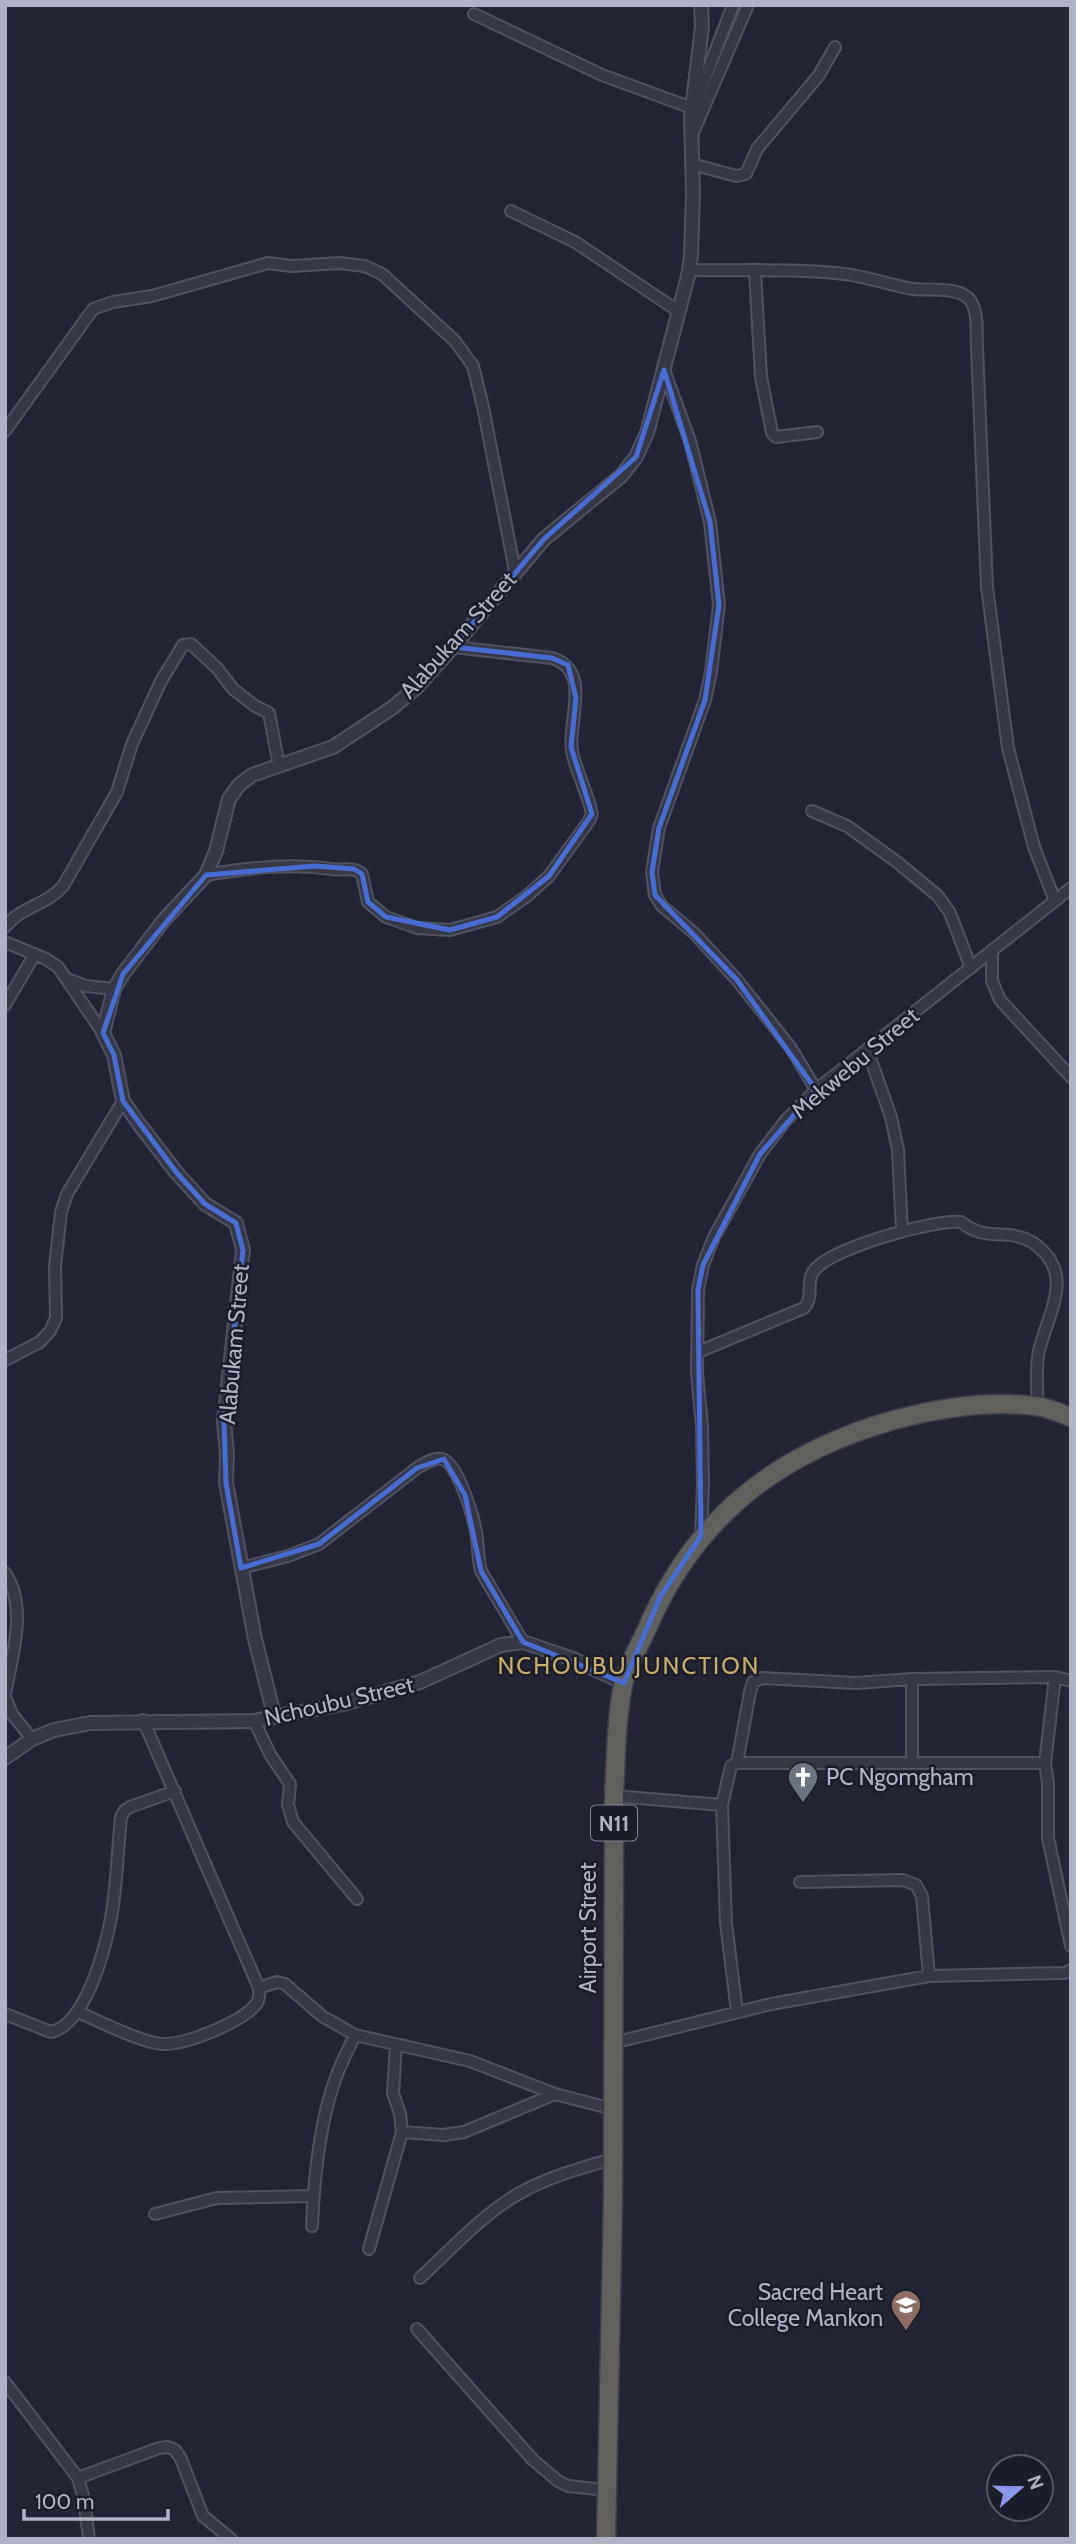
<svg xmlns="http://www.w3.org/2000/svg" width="1076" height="2544" viewBox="0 0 1076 2544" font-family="Cabin,sans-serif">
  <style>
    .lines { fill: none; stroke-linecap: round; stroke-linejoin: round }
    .minor-casing { stroke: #515261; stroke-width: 14 }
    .tertiary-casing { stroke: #515261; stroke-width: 16 }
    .trunk-casing { stroke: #3e3f4e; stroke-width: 21 }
    .minor { stroke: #363846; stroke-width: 10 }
    .tertiary { stroke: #363846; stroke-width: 12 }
    .trunk { stroke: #60605d; stroke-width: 18 }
    .marked { fill: none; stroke: #496cd2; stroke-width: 5; stroke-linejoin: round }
    .labels { text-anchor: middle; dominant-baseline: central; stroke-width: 5; stroke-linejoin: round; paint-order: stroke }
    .shield { fill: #1b1d2b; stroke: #848595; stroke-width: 2 }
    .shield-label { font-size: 21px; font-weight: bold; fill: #b1b2c3 }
    .street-label { font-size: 23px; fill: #b1b2c3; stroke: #1b1d2b }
    .poi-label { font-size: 23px; fill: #b1b2c3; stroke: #1b1d2b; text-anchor: start }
    .neighbourhood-label { font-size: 24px; letter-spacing: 2px; fill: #c7ad68; stroke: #1b1d2b }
  </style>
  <rect width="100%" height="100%" fill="#232535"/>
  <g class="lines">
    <g class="minor-casing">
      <path id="minor" d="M474,14L602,75L692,108
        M695,104L733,5
        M692,135L748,5
        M692,164L736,176L746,174L757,149L819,75L835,47
        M511,211L575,242L678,311
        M689,270C741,271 793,268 845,274C868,277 890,285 913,289C929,291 959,286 970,300C979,312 976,334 977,348L987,587L1008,748L1034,847L1055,901
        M755,272L761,377L772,433L776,437L817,432
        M664,370L690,441L710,522L719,605L711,672L705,700L659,828L652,872L655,895L662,906L694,933L737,980L791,1048L816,1090
        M5,431L93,309L113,302L152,296L268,263L292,266L339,263L365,266L382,274L455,341L473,366L483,407L515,571
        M812,811L847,826L897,862L938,896L950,913L971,968
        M206,875C247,868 290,863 331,869C342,871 353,866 362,874L368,902L386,917L417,928L450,930L497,917L527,896L549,876L589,821L592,814C588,792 576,773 572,751C567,721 593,671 552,658L453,647
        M5,927C20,907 47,905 63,886L117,792L132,744L161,681L183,645L191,644L217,668L233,689L255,706L269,713L279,766
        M5,942L46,959L58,967L103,1033
        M992,952V981L1000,1000L1071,1077
        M67,979L86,986L114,989
        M5,1005L35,954
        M867,1049L891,1117L898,1150L902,1231
        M698,1352L804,1308C814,1297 806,1283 813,1272C827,1249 934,1219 961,1222C987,1243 1005,1227 1032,1242C1076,1272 1050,1308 1039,1351C1035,1368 1038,1389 1037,1406
        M5,1360L40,1342L50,1331L56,1318L55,1266L61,1212L67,1194L123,1101
        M701,1536L703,1484L702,1426L697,1373L698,1290L703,1265L714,1237L760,1154L786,1120L816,1090L1071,888
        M241,1568L288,1556L319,1544L417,1468C424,1464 433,1457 442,1459C457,1462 472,1513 475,1527C479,1542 477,1556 481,1571L523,1642
        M5,1573C28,1606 12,1657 5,1694
        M1055,1677L1045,1763L1048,1783V1838L1071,1946
        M5,1697L12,1714L32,1739
        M254,1721L271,1756L290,1784L288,1805L293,1822L357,1899
        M737,1763L750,1692L753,1682L762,1678L856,1683L912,1679L1055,1677L1071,1681
        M912,1763V1679
        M614,1796L722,1805L731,1766L737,1763H1045
        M722,1805L726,1923L737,2012
        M800,1882L903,1880L916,1885L922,1896L929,1976
        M259,1988L277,1982L285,1984L322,2016L355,2035L470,2061L555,2094L613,2109
        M78,2012C99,2021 144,2044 164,2044C188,2044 243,2022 257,2003C260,1998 259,1993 259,1988L143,1720
        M5,2014L51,2032C88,2024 109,1937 113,1905C117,1876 118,1846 121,1817L125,1810L130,1807L175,1791
        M613,2043L771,2004L929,1976L1065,1973L1071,1970
        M402,2132L443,2135L464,2132L555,2094
        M155,2214L217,2198L313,2196
        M312,2226C314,2178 319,2125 335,2080C340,2065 348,2050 355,2035
        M369,2249L402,2132L400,2114L393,2093L396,2045
        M420,2278C449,2251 485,2212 520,2193C548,2177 581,2168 612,2159
        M417,2329L533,2460L558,2481L568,2486L606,2490
        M5,2382L78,2478L84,2499L89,2539
        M78,2478L159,2448L168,2447L175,2450L181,2459L203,2516L231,2539"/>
    </g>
    <g class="tertiary-casing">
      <path id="tertiary" d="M274,1715L255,1639L226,1483L227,1453L224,1422L243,1250L236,1223L205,1204L176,1172L139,1124L123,1101L114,1055L103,1033L114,989L123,974L164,920L206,875L216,851L229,799L239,785L252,775L333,747L392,708L417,687L453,647L544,539L621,476L636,457L647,433L688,276L691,256L693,193L691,117L702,27L701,5
        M5,1758L32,1739L54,1730L90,1723L254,1721L343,1704L420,1682L501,1645L523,1642L573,1659L624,1683"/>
    </g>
    <g class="trunk-casing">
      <path id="trunk" d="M606,2539L613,2198L614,1796C616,1759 616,1721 623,1685C627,1667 638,1648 646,1631C694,1518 777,1453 894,1420C939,1408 988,1400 1035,1406C1047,1407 1059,1413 1071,1417"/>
    </g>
    <use href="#minor" class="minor"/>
    <use href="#tertiary" class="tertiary"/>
    <use href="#trunk" class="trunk"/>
  </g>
  <path class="marked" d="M664,370L710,522L719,605L705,700L659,828L652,872L655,895L737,980L816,1090L760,1154L703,1265L698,1290L701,1536L660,1597L624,1683L523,1642L481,1571L465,1495L444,1459L417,1468L319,1544L241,1568L226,1483L224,1422L243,1250L239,1235L236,1223L205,1204L176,1172L123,1101L114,1055L103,1033L123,974L206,875L315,866L354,869L362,874L368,902L386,917L450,930L497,917L549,876L592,814L571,747L576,698L568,665L552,658L453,647L544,539L636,457Z"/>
  <defs>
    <g id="church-pin" transform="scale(1.575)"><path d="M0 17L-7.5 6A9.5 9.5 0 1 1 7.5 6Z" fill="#6b7280" stroke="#1b1d2b"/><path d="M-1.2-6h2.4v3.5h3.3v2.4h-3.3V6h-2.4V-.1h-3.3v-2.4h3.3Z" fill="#fff"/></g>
    <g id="school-pin" transform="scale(1.575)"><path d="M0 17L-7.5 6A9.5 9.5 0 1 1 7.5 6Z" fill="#8d6e63" stroke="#1b1d2b"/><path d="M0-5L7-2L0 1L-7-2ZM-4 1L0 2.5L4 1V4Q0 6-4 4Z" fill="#fff"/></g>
  </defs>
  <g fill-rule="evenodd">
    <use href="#church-pin" x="803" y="1777"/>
    <use href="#school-pin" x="906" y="2305"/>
  </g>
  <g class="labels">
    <rect class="shield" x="591" y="1805.5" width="46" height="35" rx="5"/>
    <g class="shield-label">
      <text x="614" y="1823">N11</text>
    </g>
    <g class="street-label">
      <text transform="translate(458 635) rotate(-48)">Alabukam Street</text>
      <text transform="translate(855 1063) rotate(-40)">Mekwebu Street</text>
      <text transform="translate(234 1344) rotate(-85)">Alabukam Street</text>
      <text transform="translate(339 1701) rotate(-13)">Nchoubu Street</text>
      <text transform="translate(588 1928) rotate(-90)">Airport Street</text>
    </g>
    <g class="poi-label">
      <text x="826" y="1777">PC Ngomgham</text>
      <text x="883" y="2292" text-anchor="end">Sacred Heart<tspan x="883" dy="26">College Mankon</tspan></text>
    </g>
    <g class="neighbourhood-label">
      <text x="629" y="1665">NCHOUBU JUNCTION</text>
    </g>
  </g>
  <rect width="1076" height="2544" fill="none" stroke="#b1b2c3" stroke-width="14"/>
  <g transform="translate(1020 2488) rotate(70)"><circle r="33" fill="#1b1d2b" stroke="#575968" stroke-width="2"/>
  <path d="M0-5L12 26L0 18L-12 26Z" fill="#8d96eb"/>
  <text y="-10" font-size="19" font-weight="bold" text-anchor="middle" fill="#b1b2c3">N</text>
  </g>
  <path d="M24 2509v10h144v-10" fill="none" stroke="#b1b2c3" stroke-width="3.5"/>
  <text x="35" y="2509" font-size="21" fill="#b1b2c3" stroke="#1b1d2b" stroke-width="5" paint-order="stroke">100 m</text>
</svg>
